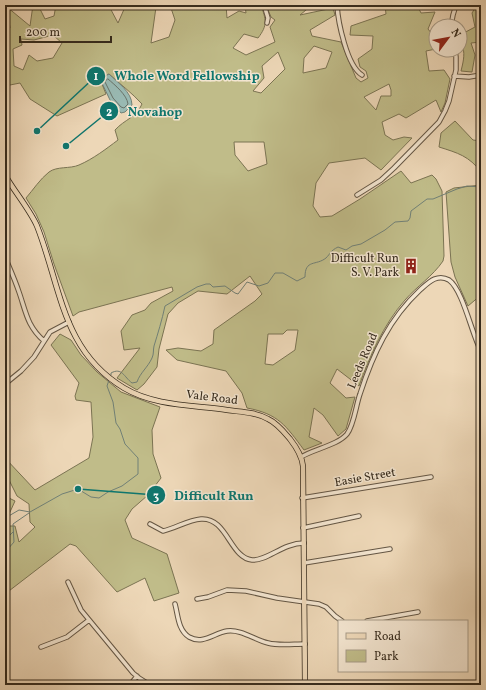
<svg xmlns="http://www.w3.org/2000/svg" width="486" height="690" viewBox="0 0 486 690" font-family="Vollkorn,serif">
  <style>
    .green { fill: #c0bc89; stroke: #7b7453; fill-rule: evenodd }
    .water { fill: #99b9b2; stroke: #718076 }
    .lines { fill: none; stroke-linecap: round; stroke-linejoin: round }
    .shore { stroke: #687268; stroke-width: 1 }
    .stream { stroke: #718076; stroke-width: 1 }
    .minor-casing { stroke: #645644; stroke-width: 5.5 }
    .major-casing { stroke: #362b1d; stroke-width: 6 }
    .minor { stroke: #f3e5d0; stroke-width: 3.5 }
    .major { stroke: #edd7b7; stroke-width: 4.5 }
    .labels { text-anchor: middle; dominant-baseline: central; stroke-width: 3; stroke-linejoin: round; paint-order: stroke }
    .poi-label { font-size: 12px; fill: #362b1d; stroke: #f3e5d0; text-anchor: end }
    .street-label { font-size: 12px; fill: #362b1d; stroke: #f3e5d0 }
    .leader { fill: none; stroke: #0f766e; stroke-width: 1.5 }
    .callout-dot { fill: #0f766e; stroke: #f3e5d0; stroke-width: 1.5 }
    .mark-label { font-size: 12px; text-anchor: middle; font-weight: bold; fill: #fff }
    .callout-label { font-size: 13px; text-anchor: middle; font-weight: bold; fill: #0f766e; stroke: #f3e5d0; stroke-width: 3; stroke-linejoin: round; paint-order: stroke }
  </style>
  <rect width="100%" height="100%" fill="#edd7b7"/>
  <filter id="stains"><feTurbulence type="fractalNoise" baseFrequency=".005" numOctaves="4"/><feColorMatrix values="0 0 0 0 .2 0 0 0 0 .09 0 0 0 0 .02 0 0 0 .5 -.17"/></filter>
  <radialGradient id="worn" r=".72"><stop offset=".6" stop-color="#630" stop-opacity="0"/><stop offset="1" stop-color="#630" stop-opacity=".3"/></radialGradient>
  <path class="green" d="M33,5H38L45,19L54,16L56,5H110L109,6L118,23L125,7C136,4 145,5 156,7L151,43L169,37L175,20L170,5H226L227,18L239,11L246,13L245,5H261C266,20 268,25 258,38L244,34L233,48L246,55L275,42L270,27L275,20L271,17L266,5H312L300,15L333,8L335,15L310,30L312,36L341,42L356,78L361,82L368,78L366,71L360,67L358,59L372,49L373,36L350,35L351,26L386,14L385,5H417L421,13L435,12L428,29L436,39V49L426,51L429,71L444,70L450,79L445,103L441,112L436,100L406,118L399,114L382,122L385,135L393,140L404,137L412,138L381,170L365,158L329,163L316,183L313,206L320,217L332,216L360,199L401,171L411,183L432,175L436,179L442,191L444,256L443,261C433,276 416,287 405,300C383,325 370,356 359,386L337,369L330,383L346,398L355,397L346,429L338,436L323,415L314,408L309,437L322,443L304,450C286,426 279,414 247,408L242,393L226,371L177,360L166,350L178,348L201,351L213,344L214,330L255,301L262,294L250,276L227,294L198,291L178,303L168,314L159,349L157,367L144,384L137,390L117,378L140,348L124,350L121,331L132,315L145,310L151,303L173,291L172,287L79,312L73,316L54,264L44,232L36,214L26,198C33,190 40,179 49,172C57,166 70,169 79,165C93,159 106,149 118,140L115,130C125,119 136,118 142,104C132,93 120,84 109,74L100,79L106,94L57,116L30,99L20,83L5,86V25L10,28L7,7L30,26ZM53,35L62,43L53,58L37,61L29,55L23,70L14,66L13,49L22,45L21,39L34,40ZM314,46L332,52L326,68L303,73L304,58ZM278,52L285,69L261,93L253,91L264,78L262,66ZM389,84L391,90V96H381L376,110L364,97ZM234,142H264L267,164L248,171L235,155ZM287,330H298L295,350L273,365L265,364L268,334H283Z
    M477,5H481V42L471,43L475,55L472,72L461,71C463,63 465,55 463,48C461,43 460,40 460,35L475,27L472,13Z
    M455,121L473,140L481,141V172C469,156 458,153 439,147L441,133Z
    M481,185V295L468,306L455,277L451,262L446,192L454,188Z
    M60,334L71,340L81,355L97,372L121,392L160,407L152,430L153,454L161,478L148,495L132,509L125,520L132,538L167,554L179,593L154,601L145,578L117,592L76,546L70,544L5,594V526H15L19,542L35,527L30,522L29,504L17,496L5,472V458L35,490L89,458L93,437L91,402L76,400L75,396L79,383L51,345Z
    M5,496L15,501L5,523Z"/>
  <path class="water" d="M109,74C117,82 132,92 132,105L125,112L121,113L110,100L100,79Z"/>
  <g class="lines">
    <path class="shore" d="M108,79C115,85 127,95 128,104L124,108L121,107L113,98L105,82Z"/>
    <path class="stream" d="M111,375V373C122,367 124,377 132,383L137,382C140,373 148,367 152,358C154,354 153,350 154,346C158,333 162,320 165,306L197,287L206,284H210L213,287L225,286L235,293L238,294L247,282L259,286L268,283L275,273H283L297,281L305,277C305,259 316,266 326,258C331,253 330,251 338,247L346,250L352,246L361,244L385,230L395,222L408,221L410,218L411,211L427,199H433L457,189L467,186L481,187
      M5,514L7,517L19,510L30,512L62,494L78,489L91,497L99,498L108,492L122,486L138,474V458L125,444L120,429L116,423L113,402L107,386L109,380
      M5,534L10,535L13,532
      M5,557L7,550L14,542L13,524L29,513"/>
    <g class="minor-casing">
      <path id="minor" d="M264,5L268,18L267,23
        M337,5C338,22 347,66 362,75
        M451,26L453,15L456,5
        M454,76L469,77L481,75
        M357,195L381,180L394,168L439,122L445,111L449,101L456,70V57L455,50
        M5,257C10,269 15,280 19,292C26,312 27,326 44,341
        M5,384L21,371L34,357L50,332L69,322
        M301,457C314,449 338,445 347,434C354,425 356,405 360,394C373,354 389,319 420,290C428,283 437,273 449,280C463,290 472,335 481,351
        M302,498L431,477
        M150,524L163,531C176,528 188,520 201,519C227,517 230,558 252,560C267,561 283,543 304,543
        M303,528L359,516
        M304,563L390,549
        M68,582L81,610L133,673L139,678L150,685
        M197,599L208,597L227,590L246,591L277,598L319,604L326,607L335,616L342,621
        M175,604C178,615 178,630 189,637C203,645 214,633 227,631C241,629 255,640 268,643C279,646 293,644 305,644
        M367,621L418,612
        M41,647L67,637L89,620
        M130,685L137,676"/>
    </g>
    <g class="major-casing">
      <path id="major" d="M5,175C14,191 30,210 37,226C61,287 62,351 124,388C154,406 193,405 227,410C241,412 256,412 268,419C277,423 284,432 290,439C297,448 302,456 303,466L305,685"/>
    </g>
    <use href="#minor" class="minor"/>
    <use href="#major" class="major"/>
  </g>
  <defs>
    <g id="building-bare" transform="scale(1.2)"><path d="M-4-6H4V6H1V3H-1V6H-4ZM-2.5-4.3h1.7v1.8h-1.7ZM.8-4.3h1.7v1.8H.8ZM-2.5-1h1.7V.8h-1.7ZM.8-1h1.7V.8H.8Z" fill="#8f2418" stroke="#f3e5d0" stroke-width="2.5" paint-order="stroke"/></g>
  </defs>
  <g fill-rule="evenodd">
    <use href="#building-bare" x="411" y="266"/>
  </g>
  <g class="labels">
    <g class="poi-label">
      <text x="399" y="259">Difficult Run<tspan x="399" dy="14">S. V. Park</tspan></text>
    </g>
    <g class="street-label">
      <text transform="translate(363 361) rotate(-67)">Leeds Road</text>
      <text transform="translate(212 398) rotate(7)">Vale Road</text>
      <text transform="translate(365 478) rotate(-10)">Easie Street</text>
    </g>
  </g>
  <path class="leader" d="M37 131L96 76M66 146L109 111M78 489L156 495"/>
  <g class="callout-dot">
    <circle cx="37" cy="131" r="4"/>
    <circle cx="66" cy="146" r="4"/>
    <circle cx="78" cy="489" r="4"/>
    <circle cx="96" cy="76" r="10"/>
    <circle cx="109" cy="111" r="10"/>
    <circle cx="156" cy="495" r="10"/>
  </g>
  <g class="mark-label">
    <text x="96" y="80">1</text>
    <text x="109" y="116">2</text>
    <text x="156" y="500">3</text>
  </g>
  <g class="callout-label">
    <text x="187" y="80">Whole Word Fellowship</text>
    <text x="155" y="116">Novahop</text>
    <text x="214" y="500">Difficult Run</text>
  </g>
  <rect width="486" height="690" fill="none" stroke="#edd7b7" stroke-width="20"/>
  <rect x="6" y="6" width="474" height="678" fill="none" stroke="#362b1d" stroke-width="2"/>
  <rect x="10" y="10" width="466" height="670" fill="none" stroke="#362b1d"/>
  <rect x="338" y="620" width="130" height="52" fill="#f3e5d0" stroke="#a79b88"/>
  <rect x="346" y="633" width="20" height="6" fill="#edd7b7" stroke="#a79b88"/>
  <text x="374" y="640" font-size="12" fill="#362b1d">Road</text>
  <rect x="346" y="650" width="20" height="12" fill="#c0bc89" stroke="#a79b88"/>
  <text x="374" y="660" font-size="12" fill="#362b1d">Park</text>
  <g transform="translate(448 38) rotate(58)"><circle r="19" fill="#f3e5d0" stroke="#a79b88"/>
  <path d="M0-3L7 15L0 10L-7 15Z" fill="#8f2418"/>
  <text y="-6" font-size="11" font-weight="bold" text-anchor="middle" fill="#362b1d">N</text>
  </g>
  <path d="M20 36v6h91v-6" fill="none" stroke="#362b1d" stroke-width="2"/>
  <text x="26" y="36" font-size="12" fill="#362b1d" stroke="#f3e5d0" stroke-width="3" paint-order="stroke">200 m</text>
  <rect width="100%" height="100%" filter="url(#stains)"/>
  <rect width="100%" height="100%" fill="url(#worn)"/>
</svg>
